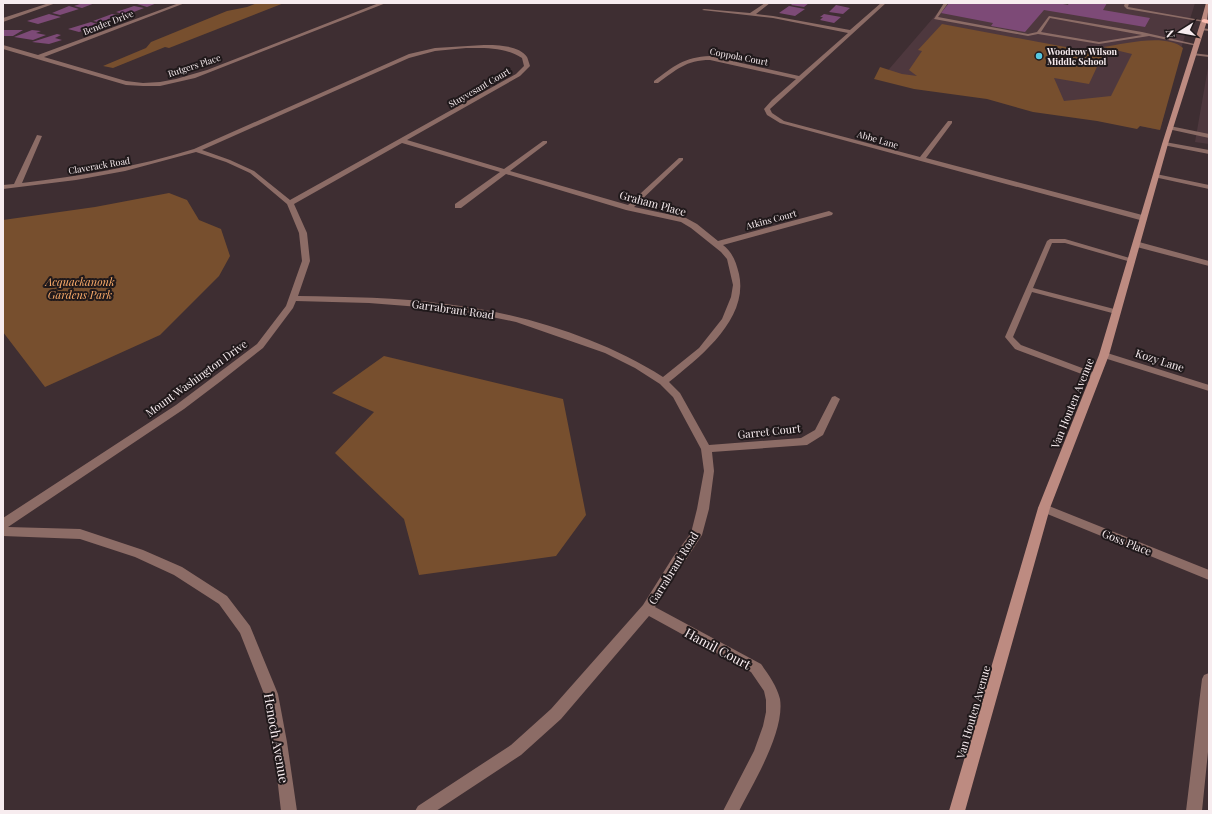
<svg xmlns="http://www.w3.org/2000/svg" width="1212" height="814" viewBox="0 0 1212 814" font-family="'Playfair Display',serif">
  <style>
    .built { fill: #4e383e }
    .green { fill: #774f2e }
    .building { fill: #7d4a77 }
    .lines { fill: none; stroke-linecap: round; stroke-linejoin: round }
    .lane { fill: #8c6c66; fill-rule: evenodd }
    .street { fill: #8c6c66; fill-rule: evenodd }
    .secondary { fill: #bd8b81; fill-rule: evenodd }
    .highway { fill: #fcbdb1; fill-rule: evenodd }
    .poi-dot { fill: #56c9e1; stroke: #20191b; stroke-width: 1.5 }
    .labels { text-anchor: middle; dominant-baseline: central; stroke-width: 4; stroke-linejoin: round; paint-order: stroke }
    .far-street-label { font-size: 9px; fill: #f7ecef; stroke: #20191b }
    .far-poi-label { font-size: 9px; font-weight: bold; fill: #f7ecef; stroke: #20191b; text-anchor: start }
    .street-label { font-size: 11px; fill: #f7ecef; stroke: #20191b }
    .park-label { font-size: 11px; font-style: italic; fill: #fdad6b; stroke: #20191b }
    .near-street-label { font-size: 13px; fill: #f7ecef; stroke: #20191b }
  </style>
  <rect width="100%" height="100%" fill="#3e2e32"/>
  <path class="built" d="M946,3H1195L1183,42L1160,130L884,75Z
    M1209,62V144L1195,142Z"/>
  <path class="green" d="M257,3H284L169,48L165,47L113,68L103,66L146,48L151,42L227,11L247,7Z
    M942,24L1103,54L1089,84L1054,78L1064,101L1111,96L1132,54L1103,47C1124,44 1166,33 1183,48L1160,130L1140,126L1137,129L1097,121L1033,112L987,99L914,89L874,79L880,67L902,74L917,76L909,70L922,51L918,50Z
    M169,193L187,200L199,220L221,229L230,256L219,276L160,335L45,387L3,332V220L95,207Z
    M384,356L563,399L586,515L556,556L419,575L404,519L335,453L374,412L332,393Z"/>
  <path class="building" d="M83,3H95L82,8L74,6Z
    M141,3H157L147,7L137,4Z
    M793,3H809L804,7L791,5Z
    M949,3H1058L1068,5L1069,3H1107L1103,10L1150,18L1145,27L1044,10L1025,32L991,26L993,23L941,13Z
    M836,5L850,8L843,14L829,12Z
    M69,6L79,9L60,15L52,13Z
    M134,6L144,8L126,15L116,12Z
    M789,6L805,9L795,16L779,13Z
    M49,14L61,17L38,24L27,21Z
    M112,14L122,16L103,23L93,21Z
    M824,14L841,17L834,23L820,20L823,17H820Z
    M91,22L100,25L79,32L68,29Z
    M3,30H23L13,36H3Z
    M32,30L41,31L36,33L46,35L33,40L14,37Z
    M57,34L61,35L55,38L62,40L49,44L32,42Z"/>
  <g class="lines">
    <path class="lane" d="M944,3H948L938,17L1028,34L1037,32L1049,16L1142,32L1199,45L1197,46L1149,36L1099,44L1038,34L1028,36L934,19ZM1050,18L1142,35L1099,42L1041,32Z
      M1125,3H1129L1128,7L1206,21L1204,22L1127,9L1124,6Z
      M1201,28L1209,29V31L1201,30Z
      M1192,53L1209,55V57L1192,55Z
      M1170,126L1209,134V138L1168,129L1167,128Z
      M1165,142L1209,150V154L1163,145L1162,144Z
      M1065,239L1133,259L1134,260L1131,262L1065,243H1052L1033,288L1118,310L1120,312L1116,314L1032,292L1013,337L1021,345L1098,374L1099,376L1098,378L1095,379L1015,349L1005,337L1047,241L1050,239Z"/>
    <path class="street" d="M49,3H56L3,22V18Z
      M179,3H185L44,57L126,81L143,83L160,82L176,79L207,70L366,8L379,3H386L195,78L160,86H143L126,85L3,49V45L38,55Z
      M765,3H770L756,14L773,16L850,30L881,3H886L770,109L772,113L784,121L920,157L948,121H952V123L926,158L1146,216L1147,218L1146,220H1140L780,123L767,115L764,109L772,100L796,79L710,60C686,60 676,70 658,83H654V81C674,66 684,57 710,56L799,76L848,33L773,18L702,10L704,9L750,13Z
      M484,45C496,45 519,45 527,57C528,59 529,63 530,66L520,76L407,140L504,169L543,141H547V143L510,171L628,205L679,158H683V160L634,207L686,218L697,224L718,241L829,211L833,213L832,215L723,245C733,253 736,262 739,274C749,319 700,357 669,382L680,393L709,445L801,438L815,430L832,397L835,396L840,399L823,435L807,445L712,452L714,471L709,509L702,535L655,607L761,664C768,674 777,686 780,699C785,731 754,782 739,811H723L754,751L763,726L766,712V700L764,691L751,672L649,616L561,719L521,755L436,811H415L418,806L511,745L551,709L643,605L673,557L691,533L697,509L704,471L701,449L673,397L660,384L635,368L605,353L516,322L472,313L445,309L369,303L296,301L293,308L263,348L221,381L184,409L8,527L80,529L143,550L182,567L227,596L250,626L278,694L287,742L297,811H281L273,742L264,694L240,633L219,604L174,575L135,557L80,539L3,536V518L176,405L257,344L286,306L302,261L299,233L287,204L250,173L226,162L196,152L125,171L76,180L3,189V185L14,184L37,135L42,136L22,183C80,176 137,167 194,149L409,54L435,48ZM466,48C486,48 505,47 522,58L524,66L516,74L290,200L254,171L230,160L202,150L409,58L435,51ZM402,143L500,172L455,204V208H461L506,174L626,210L681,222L691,228L721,252L727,259L733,285L731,297L722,319L699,348L663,377C600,337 520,313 446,304C397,297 348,297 298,296L310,261L307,233L294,204Z
      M1156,174L1209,185V189L1154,177V175Z
      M1133,242H1139L1209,261V266L1133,246Z
      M1104,352L1209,385V391L1101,357L1099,355Z
      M1044,504L1209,570V580L1040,511L1038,508L1040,505Z
      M1209,673V742L1202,811H1186L1202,679L1204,675Z"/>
    <path class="secondary" d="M1206,3H1209L1207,21L1168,144L1109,355L1050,508L965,811H949L1038,508L1099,355L1162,144L1201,21Z"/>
    <path class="highway" d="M1204,19L1209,20V24L1202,22V20Z"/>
  </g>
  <circle class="poi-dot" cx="1039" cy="56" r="4"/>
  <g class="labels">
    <g class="far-street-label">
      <text transform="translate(108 22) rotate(-21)">Bender Drive</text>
      <text transform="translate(739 56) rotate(11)">Coppola Court</text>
      <text transform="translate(194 65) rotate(-18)">Rutgers Place</text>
      <text transform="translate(479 87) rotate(-30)">Stuyvesant Court</text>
      <text transform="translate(878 139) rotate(16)">Abbe Lane</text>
      <text transform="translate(99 165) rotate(-10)">Claverack Road</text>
      <text transform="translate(771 219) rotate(-15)">Atkins Court</text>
    </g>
    <g class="far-poi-label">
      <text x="1047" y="51">Woodrow Wilson<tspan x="1047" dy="10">Middle School</tspan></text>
    </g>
    <g class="street-label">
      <text transform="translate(653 203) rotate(15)">Graham Place</text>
      <text transform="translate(453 309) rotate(8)">Garrabrant Road</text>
      <text transform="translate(1160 360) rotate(18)">Kozy Lane</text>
      <text transform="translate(196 378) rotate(-36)">Mount Washington Drive</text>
      <text transform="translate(1072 403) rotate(-68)">Van Houten Avenue</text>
      <text transform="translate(769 431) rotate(-6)">Garret Court</text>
      <text transform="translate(1127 542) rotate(22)">Goss Place</text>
      <text transform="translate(673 568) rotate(-58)">Garrabrant Road</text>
      <text transform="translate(973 712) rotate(-74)">Van Houten Avenue</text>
    </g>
    <g class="park-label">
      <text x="80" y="281">Acquackanonk<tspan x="80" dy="13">Gardens Park</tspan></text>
    </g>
    <g class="near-street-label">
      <text transform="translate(718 648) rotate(28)">Hamil Court</text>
      <text transform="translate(277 738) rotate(80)">Henoch Avenue</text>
    </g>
  </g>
  <rect width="1212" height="814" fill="none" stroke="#f7ecef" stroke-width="8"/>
  <g transform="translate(1180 32) rotate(259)" stroke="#20191b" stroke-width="3" paint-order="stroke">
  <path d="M0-3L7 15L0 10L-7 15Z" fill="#f7ecef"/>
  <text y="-6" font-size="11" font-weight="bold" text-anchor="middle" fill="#f7ecef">N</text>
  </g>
</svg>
